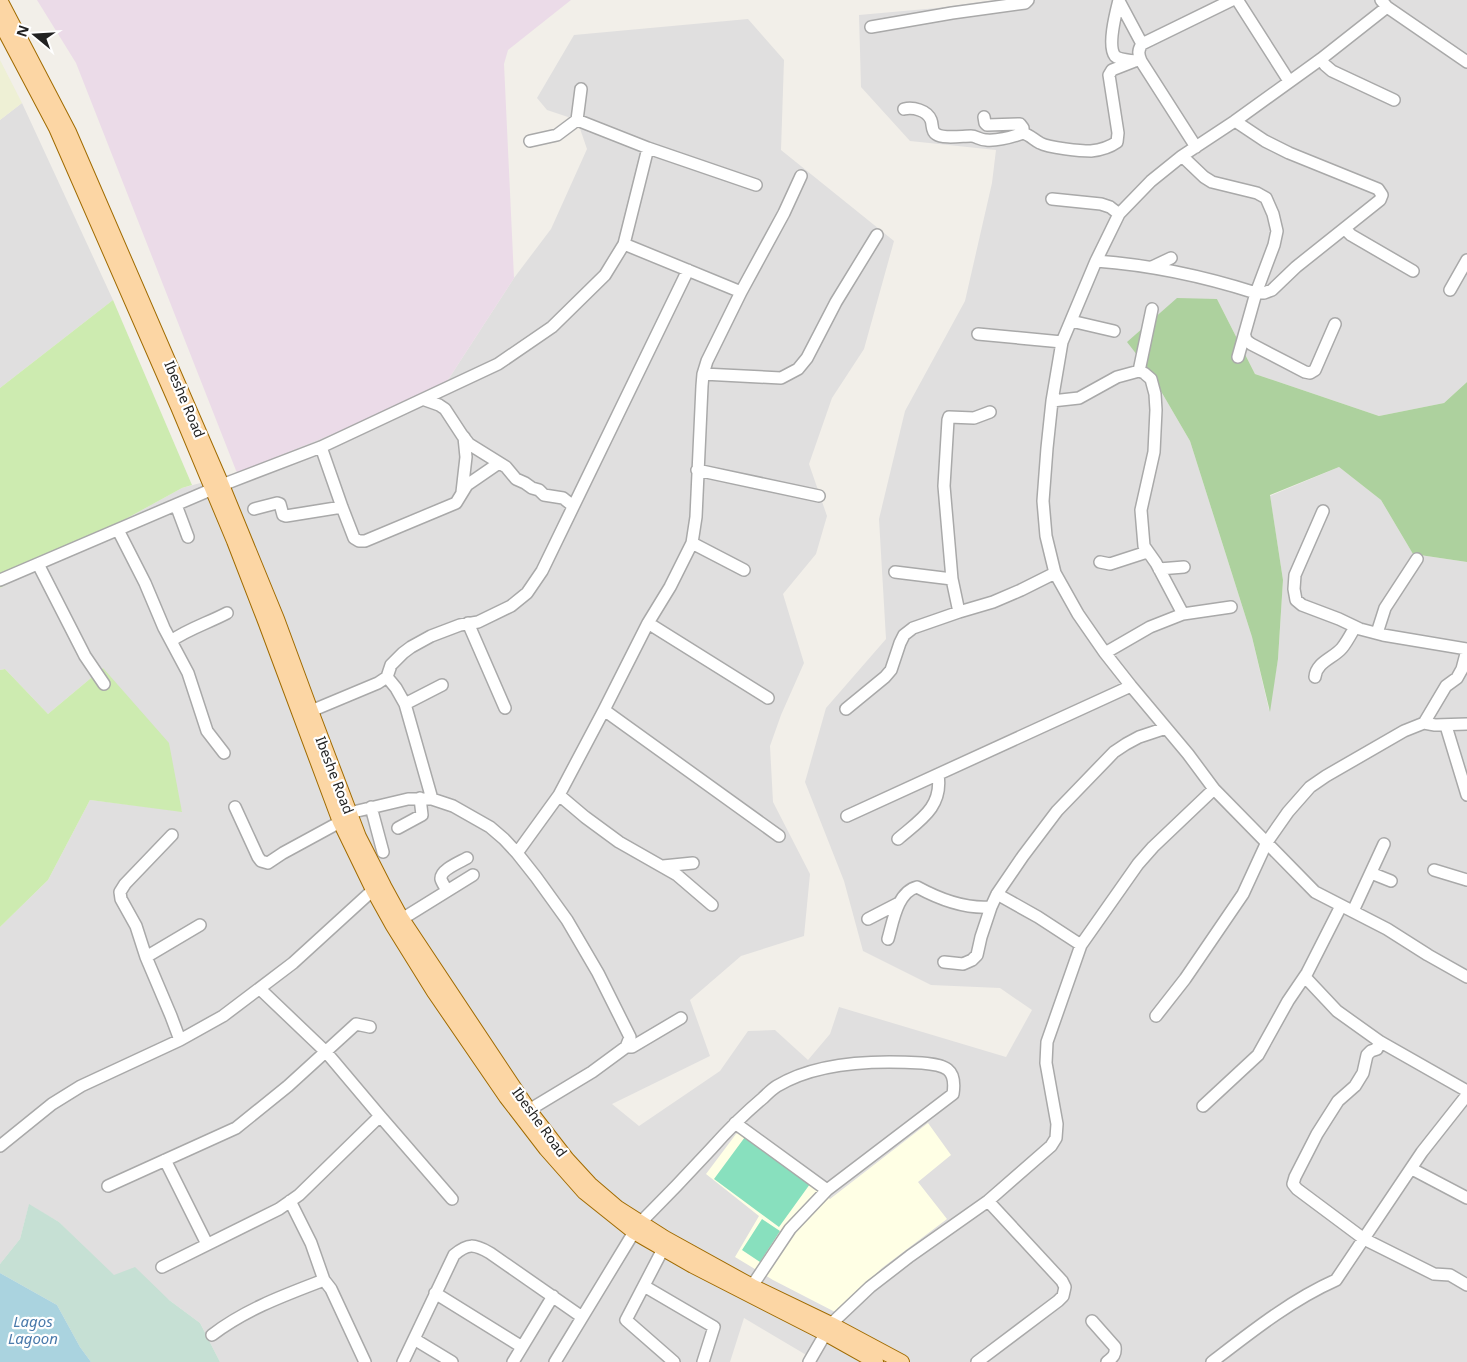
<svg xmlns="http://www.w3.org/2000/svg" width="1467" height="1362" viewBox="0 0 1467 1362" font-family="'Noto Sans',sans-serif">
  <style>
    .residential { fill: #e0dfdf }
    .industrial { fill: #ebdbe8 }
    .education { fill: #ffffe5 }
    .farmland { fill: #eef0d5 }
    .grass { fill: #cdebb0 }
    .forest { fill: #add19e }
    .wetland { fill: #c6e0d4 }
    .pitch { fill: #88e0be }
    .water { fill: #aad3df }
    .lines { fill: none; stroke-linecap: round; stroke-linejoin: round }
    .minor-casing { stroke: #a9a9a9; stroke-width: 14 }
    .major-casing { stroke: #a06b00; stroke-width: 16 }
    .minor { stroke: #fff; stroke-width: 11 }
    .major { stroke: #fcd6a4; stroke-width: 14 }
    .labels { text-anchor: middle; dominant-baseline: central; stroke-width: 4.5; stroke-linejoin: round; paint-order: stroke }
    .street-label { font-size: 14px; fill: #222; stroke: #fff }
    .water-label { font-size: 15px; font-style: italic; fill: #4a7aab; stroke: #fff }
  </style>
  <rect width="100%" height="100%" fill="#f2efe9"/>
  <path class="residential" d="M995,0H1467V382L1444,403L1379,416L1255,374L1217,299L1148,369L1190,441L1252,637L1269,710L1278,659L1283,580L1270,496L1339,467L1381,500L1413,554L1467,562V1362H808V1356L744,1318L730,1362H220L200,1323L169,1300L114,1276L59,1222L29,1205L20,1239L0,1264V927L48,880L90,800L182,811L103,668L48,714L5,669L0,670V588L182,488L237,473L444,386L514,278L551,229L587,149L577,120L547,110L537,98L574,35L748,19L784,60L781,150L894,241L864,349L832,398L809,464L827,516L816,554L783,594L804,663L781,715L770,746L773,802L810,874L804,936L741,956L690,1000L710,1056L612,1104L639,1126L720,1071L748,1031L775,1030L808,1060L830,1034L839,1007L1006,1057L1032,1010L1000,988L931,985L863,951L844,881L805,782L826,708L886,639L879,519L905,411L965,301L992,183L996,150L910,141L861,87L859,15L937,8Z
    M22,103L113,300L0,388V120Z"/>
  <path class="industrial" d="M37,0H571L508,50L504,64L514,278L444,386L392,410L237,473L76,63Z"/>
  <path class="education" d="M928,1123L951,1155L918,1182L947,1219L882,1268L837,1313L773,1280L735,1257L759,1216L706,1174L736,1134L741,1132L830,1199Z"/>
  <path class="farmland" d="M0,60L22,103L0,120Z"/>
  <path class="grass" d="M113,300L192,485L182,488L0,588V388Z
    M103,668L169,743L182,812L90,800L48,880L0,927V670L5,669L48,714Z"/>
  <path class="forest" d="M1177,298L1217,299L1255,374L1379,416L1444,403L1467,382V562L1413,554L1381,500L1339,467L1270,495L1283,580L1278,659L1270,712L1252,637L1190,441L1148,369L1127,342Z"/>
  <path class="wetland" d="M29,1204L59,1222L114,1275L135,1267L169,1300L200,1323L220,1362H91L80,1347L57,1305L0,1273V1264L20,1239Z"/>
  <path class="pitch" d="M745,1137L810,1184L779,1227L714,1179Z
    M762,1219L780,1231L760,1262L742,1250Z"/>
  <path class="water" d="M0,1273L57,1305L80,1347L91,1362H0Z"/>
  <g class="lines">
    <g class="minor-casing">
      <path id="minor" d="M1119,0C1116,12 1107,46 1115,56C1119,60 1129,60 1135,61
        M1236,0L1238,1L1289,81
        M1381,0L1387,7L1467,62
        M1119,1L1142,44
        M1387,7L1321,59L1235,121L1182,156L1151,181L1119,214L1096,261L1062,342L1052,401L1047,448L1043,501L1046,536L1055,573L1078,614L1105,653L1131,686L1188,754L1214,789L1315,892L1387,929L1428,955L1467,977
        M871,27L952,13L1025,3L1028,0
        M1321,59L1325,65L1332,71L1394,100
        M904,109C913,107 927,110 931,120C933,125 931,131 936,134C943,139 962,136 971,136C976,136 980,140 986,140C998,141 1012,137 1023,133C1030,135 1034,140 1040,143C1049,148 1081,151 1091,151C1100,150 1110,147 1117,142L1118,133L1109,75L1112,70L1135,61
        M984,117L985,123L987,125L1020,124L1023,128V133
        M577,120L648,148L756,185
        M530,141L557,135L577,120L581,89
        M1196,147L1141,61C1138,54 1138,50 1142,44L1232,0
        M1182,156L1204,177L1212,182L1257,193L1266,198L1273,214L1277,231L1274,245L1256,293L1238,357
        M1052,199L1101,204L1110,207L1119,214
        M1345,229L1351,235L1413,271
        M624,244L741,292
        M1096,261C1151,265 1203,276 1256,293H1264L1272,290L1296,267L1380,200L1382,195L1378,189L1289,153L1265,141L1235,121
        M1152,267L1171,258
        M1450,290L1467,260
        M1071,321L1114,331
        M978,334L1062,342
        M1245,336L1246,340L1251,344L1305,372L1310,373L1315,370L1335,324
        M1139,371L1152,309
        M703,374L781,378L798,369L807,358L836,302L877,235
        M425,400L439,405L445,409L462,435L469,444L506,467L516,479L525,483L532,488L539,490L544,495L563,498L573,506
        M1052,401L1079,398L1117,377L1139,371L1144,373L1151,379L1155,394L1156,410L1154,452L1141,510L1144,546L1156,563L1183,614
        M321,447L342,507L354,538L359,541H365L456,503L467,485L499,463
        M697,470L819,496
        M462,492L466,457L464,437
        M176,505L188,537
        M254,509L277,503L280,504L283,515L286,516L342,507
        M1323,511L1295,575L1294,589L1296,600L1302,605L1339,619L1360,629L1383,635L1467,649
        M118,530L145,583L164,628L188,673L207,731L224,753
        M692,543L744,570
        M1100,562L1110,564L1147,552
        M38,564L85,656L104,684
        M1159,569L1184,567
        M895,572L952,579
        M0,580L222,485L321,447L498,364L552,327L605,275L624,244L648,148
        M959,612L952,579L944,486L948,420L949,417L974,418L990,412
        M468,623L505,708
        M648,623L768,698
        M1377,633L1385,608L1417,559
        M171,641C188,629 208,623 227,613
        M1105,653L1150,627L1183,614L1231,607
        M387,677L396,688L405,704L432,799
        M1315,677C1316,662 1334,658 1342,648C1347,642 1351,634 1355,627
        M405,704L442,685
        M846,709L885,677L891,670L900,643L904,635L913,628L959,612L993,602L1021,590L1055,573
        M604,710L779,836
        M311,711L378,683L387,677L391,665L403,653L411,647L431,636L460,625L478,622L511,606L527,593L542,571L688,270
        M1424,723L1446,686L1457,678L1462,669L1467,650
        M1446,726L1467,795
        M559,795L585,817L619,842L677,875L712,905
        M235,807L258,857L261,861L268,863L283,853L340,822
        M371,807L383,852
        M349,813L408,799H432L453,806L490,827L504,839L517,853L536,877L567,920L598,973L630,1037L626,1047
        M847,816L1131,686
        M398,828L422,815L420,798
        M172,835L125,884L120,892L121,899L136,926L146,957L171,1016L180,1040
        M898,839C920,820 943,807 938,775
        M517,853L559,795L604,710L648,623L670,587L692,543L696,517L702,386L703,374L707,361L741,292L784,213L801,176
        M663,866L693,863
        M1434,870L1467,880
        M1371,873L1391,881
        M447,891C446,888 442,883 441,879C440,870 460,862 467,858
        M997,894L1038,917L1081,945
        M1353,911L1384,844
        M402,919L473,875
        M868,919L899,903
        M888,939C893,922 897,892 917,887C939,899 966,909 991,907
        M146,957L200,925
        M944,962L963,964L972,960L977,955L981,937L991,907L997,894L1023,856L1057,811L1114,752L1126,744L1139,737L1166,728
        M1305,977L1337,1011L1379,1041
        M260,989L326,1052L380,1116L452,1199
        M1156,1016L1185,979L1243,894L1267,842L1288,812L1310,787L1326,776L1404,731L1424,723L1435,725L1467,724
        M1467,1091L1379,1041L1377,1049L1371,1051L1367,1055L1363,1073L1355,1086L1338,1101L1317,1134L1295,1177L1293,1184L1297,1189L1364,1239L1434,1274L1450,1275L1467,1285
        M1203,1106L1258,1055L1288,1001L1307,973L1341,906
        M529,1110L592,1072L626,1047H632L681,1018
        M735,1123L827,1190
        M0,1146L52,1104L81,1086L180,1040L223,1016L293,963L373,890L380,887
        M165,1160L207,1244
        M1412,1169L1467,1198
        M108,1186L236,1128L288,1086L356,1024L370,1027
        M290,1201L311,1243L324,1280L331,1289L365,1362
        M640,1223C664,1199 688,1174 711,1149C727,1131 744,1114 763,1098C767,1094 772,1089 777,1086C818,1061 876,1060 922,1063C945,1065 957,1068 953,1094L827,1190L790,1229L752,1286
        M663,1249L626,1320L674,1362
        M162,1267L279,1209L299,1195L380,1116
        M644,1286L714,1327L703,1362
        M435,1293L522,1347
        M1092,1321L1115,1347C1116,1355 1113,1357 1107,1362
        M212,1335C246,1309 285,1295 324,1280
        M414,1339L452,1362
        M403,1362L454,1255C468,1243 474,1244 490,1253L582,1317
        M513,1362L553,1296
        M555,1362L634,1232
        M809,1362L831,1324L870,1287L910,1256L988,1201L1051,1146L1056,1138L1057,1124L1046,1063L1047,1042L1081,945L1138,864L1153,847L1214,789
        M977,1362L1058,1301L1063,1296L1065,1287L1062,1281L988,1201
        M1212,1362C1251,1332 1291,1300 1336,1280L1422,1152L1467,1095"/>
    </g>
    <g class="major-casing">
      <path id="major" d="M0,0L69,132L222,485L277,619L311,711L359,837L384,886L402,919L529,1110L567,1159L590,1184L618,1208L665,1238L752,1286L831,1324L902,1362
        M0,22L56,128L178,407L234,541L265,621L340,822L373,890L393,926L434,992L506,1097L546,1149L584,1192L634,1232L646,1239L693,1266L826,1334L876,1362"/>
    </g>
    <use href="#minor" class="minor"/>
    <use href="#major" class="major"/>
  </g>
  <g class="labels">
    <g class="street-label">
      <text transform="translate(185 399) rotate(67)">Ibeshe Road</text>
      <text transform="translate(335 775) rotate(69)">Ibeshe Road</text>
      <text transform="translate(540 1122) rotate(54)">Ibeshe Road</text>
    </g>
    <g class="water-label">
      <text x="33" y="1321">Lagos<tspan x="33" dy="17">Lagoon</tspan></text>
    </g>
  </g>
  <g transform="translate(35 35) rotate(288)" stroke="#ffffff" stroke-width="4" paint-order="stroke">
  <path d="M0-4L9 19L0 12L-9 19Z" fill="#222222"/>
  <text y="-8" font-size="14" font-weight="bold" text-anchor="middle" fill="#222222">N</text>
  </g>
</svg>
